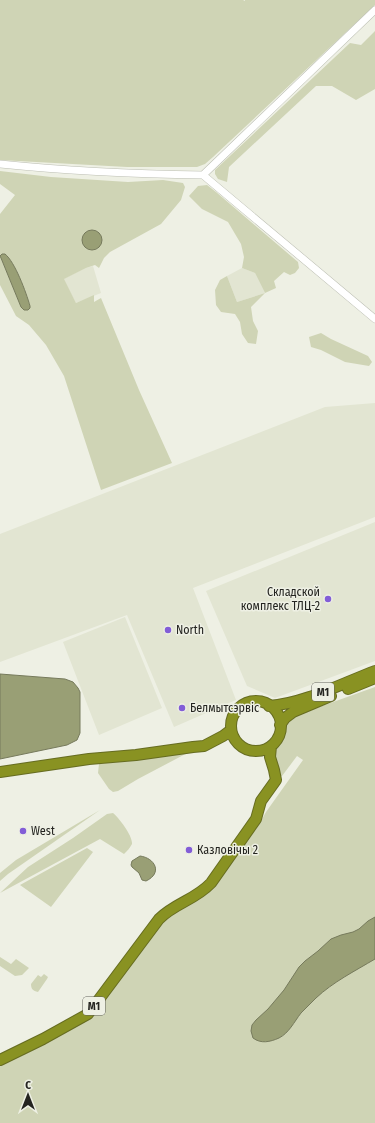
<svg xmlns="http://www.w3.org/2000/svg" width="375" height="1123" viewBox="0 0 375 1123" font-family="'Fira Sans Condensed',sans-serif">
  <style>
    .built { fill: #e2e5d2 }
    .green { fill: #cfd4b5; fill-rule: evenodd }
    .water { fill: #999f75; stroke: #767a5c }
    .lines { fill: none; stroke-linecap: round; stroke-linejoin: round }
    .minor-casing { stroke: #bcbeb3; stroke-width: 8 }
    .highway-casing { stroke: #666c21; stroke-width: 12 }
    .minor { stroke: #fff; stroke-width: 7 }
    .highway { stroke: #899222; stroke-width: 10 }
    .poi-dot { fill: #825dd7; stroke: #eef0e4; stroke-width: 1.5 }
    .labels { text-anchor: middle; dominant-baseline: central; stroke-width: 3; stroke-linejoin: round; paint-order: stroke }
    .shield { fill: #eef0e4; stroke: #61615b; stroke-width: 1 }
    .shield-label { font-size: 11px; font-weight: bold; fill: #242420 }
    .poi-label { font-size: 12px; fill: #242420; stroke: #eef0e4; text-anchor: start }
  </style>
  <rect width="100%" height="100%" fill="#eef0e4"/>
  <path class="built" d="M93,266L101,293L76,303L63,279L86,268Z
    M242,268L255,273L265,293L237,302L227,276Z
    M375,403V517L193,588L236,700L174,727L127,615L0,662V534L325,407Z
    M375,522V661L275,698L247,686L206,591Z
    M125,617L162,708L99,735L63,642Z"/>
  <path class="green" d="M0,0H243L245,1V0H375V5L213,157L205,164L197,167H127L0,160Z
    M375,31V89L356,100L332,86H316L229,167L227,182L218,179L215,174V170L350,43L361,45Z
    M0,171L51,177L128,182L163,180L183,183L185,187L181,200L161,224L110,252L104,258L99,268L95,265L86,268L64,279L76,303L94,295V302L101,298L139,390L172,463L101,490L64,376L46,345L29,325L16,316L0,285V214L15,195L0,184ZM6,255C17,268 24,289 30,306L21,307L1,258Z
    M207,185L216,192L298,262L299,268L295,273L290,275L284,272L274,281L276,288L265,293L251,307L253,321L258,331L256,344L248,343L242,334L240,322L235,314L221,312L216,305L215,290L220,280L227,276L237,302L265,293L255,273L242,268L244,257L241,244L228,222L202,209L189,196L198,186Z
    M321,333L331,339L368,356L372,362L369,366L345,362L321,350L311,347L309,337Z
    M375,687V1123H0V1064L80,1023L168,915C181,905 197,903 209,892L258,826L266,812L303,760L297,756L282,776L279,777L273,750L283,736L287,722L297,715Z
    M193,750L138,779L118,791L113,792L109,789L98,773L99,764Z
    M100,810L8,874L0,881V873L16,860Z
    M113,813C119,818 133,836 132,844C130,848 127,851 124,854L100,839L0,893L28,867L73,838L107,814Z
    M87,848L93,852L51,907L20,885Z
    M0,957L11,964L16,959L29,968L22,975L15,976L0,966Z
    M44,974L48,977L47,979L38,992C33,991 31,989 31,984L38,975L41,977Z"/>
  <path class="water" d="M82 240a10 10 0 1 1 20 0a10 10 0 1 1-20 0Z
    M2,254H5C15,262 26,292 30,306V308L28,310H24L21,307L1,258L0,256Z
    M0,674L65,679L73,682L78,688L80,692V733L77,740L67,745L0,759Z
    M140,856C155,858 163,873 146,881L142,880L139,873L132,867L131,865L132,861Z
    M375,917V959C355,971 333,982 316,998C311,1003 306,1008 301,1013C294,1022 289,1033 279,1038C270,1042 261,1044 253,1038L251,1031L252,1025L256,1020L268,1009L284,990L299,967L305,961L318,951L331,939L341,935L353,932L359,929L368,921Z"/>
  <g class="lines">
    <g class="minor-casing">
      <path id="minor" d="M0,164C68,171 135,174 203,175L375,319
        M203,175L375,10"/>
    </g>
    <g class="highway-casing">
      <path id="highway" d="M348,689L375,678
        M231 726a25 25 0 1 1 50 0a25 25 0 1 1-50 0Z
        M269,706C303,704 343,683 375,671
        M280,725L285,718L293,712L331,696
        M0,772L89,759L136,755L193,747L204,746L223,736L231,730
        M0,1060L43,1039L88,1014L159,919C175,903 195,900 211,883L256,819L261,801L276,780L274,770L270,757L271,746"/>
    </g>
    <use href="#minor" class="minor"/>
    <use href="#highway" class="highway"/>
  </g>
  <g class="poi-dot">
    <circle cx="328" cy="599" r="4"/>
    <circle cx="168" cy="630" r="4"/>
    <circle cx="182" cy="708" r="4"/>
    <circle cx="23" cy="831" r="4"/>
    <circle cx="189" cy="850" r="4"/>
  </g>
  <g class="labels">
    <g class="shield">
      <rect x="312" y="683" width="22" height="18" rx="3"/>
      <rect x="83" y="997" width="22" height="18" rx="3"/>
    </g>
    <g class="shield-label">
      <text x="323" y="692">М1</text>
      <text x="94" y="1006">М1</text>
    </g>
    <g class="poi-label">
      <text x="320" y="592" text-anchor="end">Складской<tspan x="320" dy="14">комплекс ТЛЦ-2</tspan></text>
      <text x="176" y="630">North</text>
      <text x="190" y="708">Белмытсэрвіс</text>
      <text x="31" y="831">West</text>
      <text x="197" y="850">Казловічы 2</text>
    </g>
  </g>
  <g transform="translate(28 1095)" stroke="#eef0e4" stroke-width="3" paint-order="stroke">
  <path d="M0-3L7 15L0 10L-7 15Z" fill="#242420"/>
  <text y="-6" font-size="11" font-weight="bold" text-anchor="middle" fill="#242420">С</text>
  </g>
</svg>
